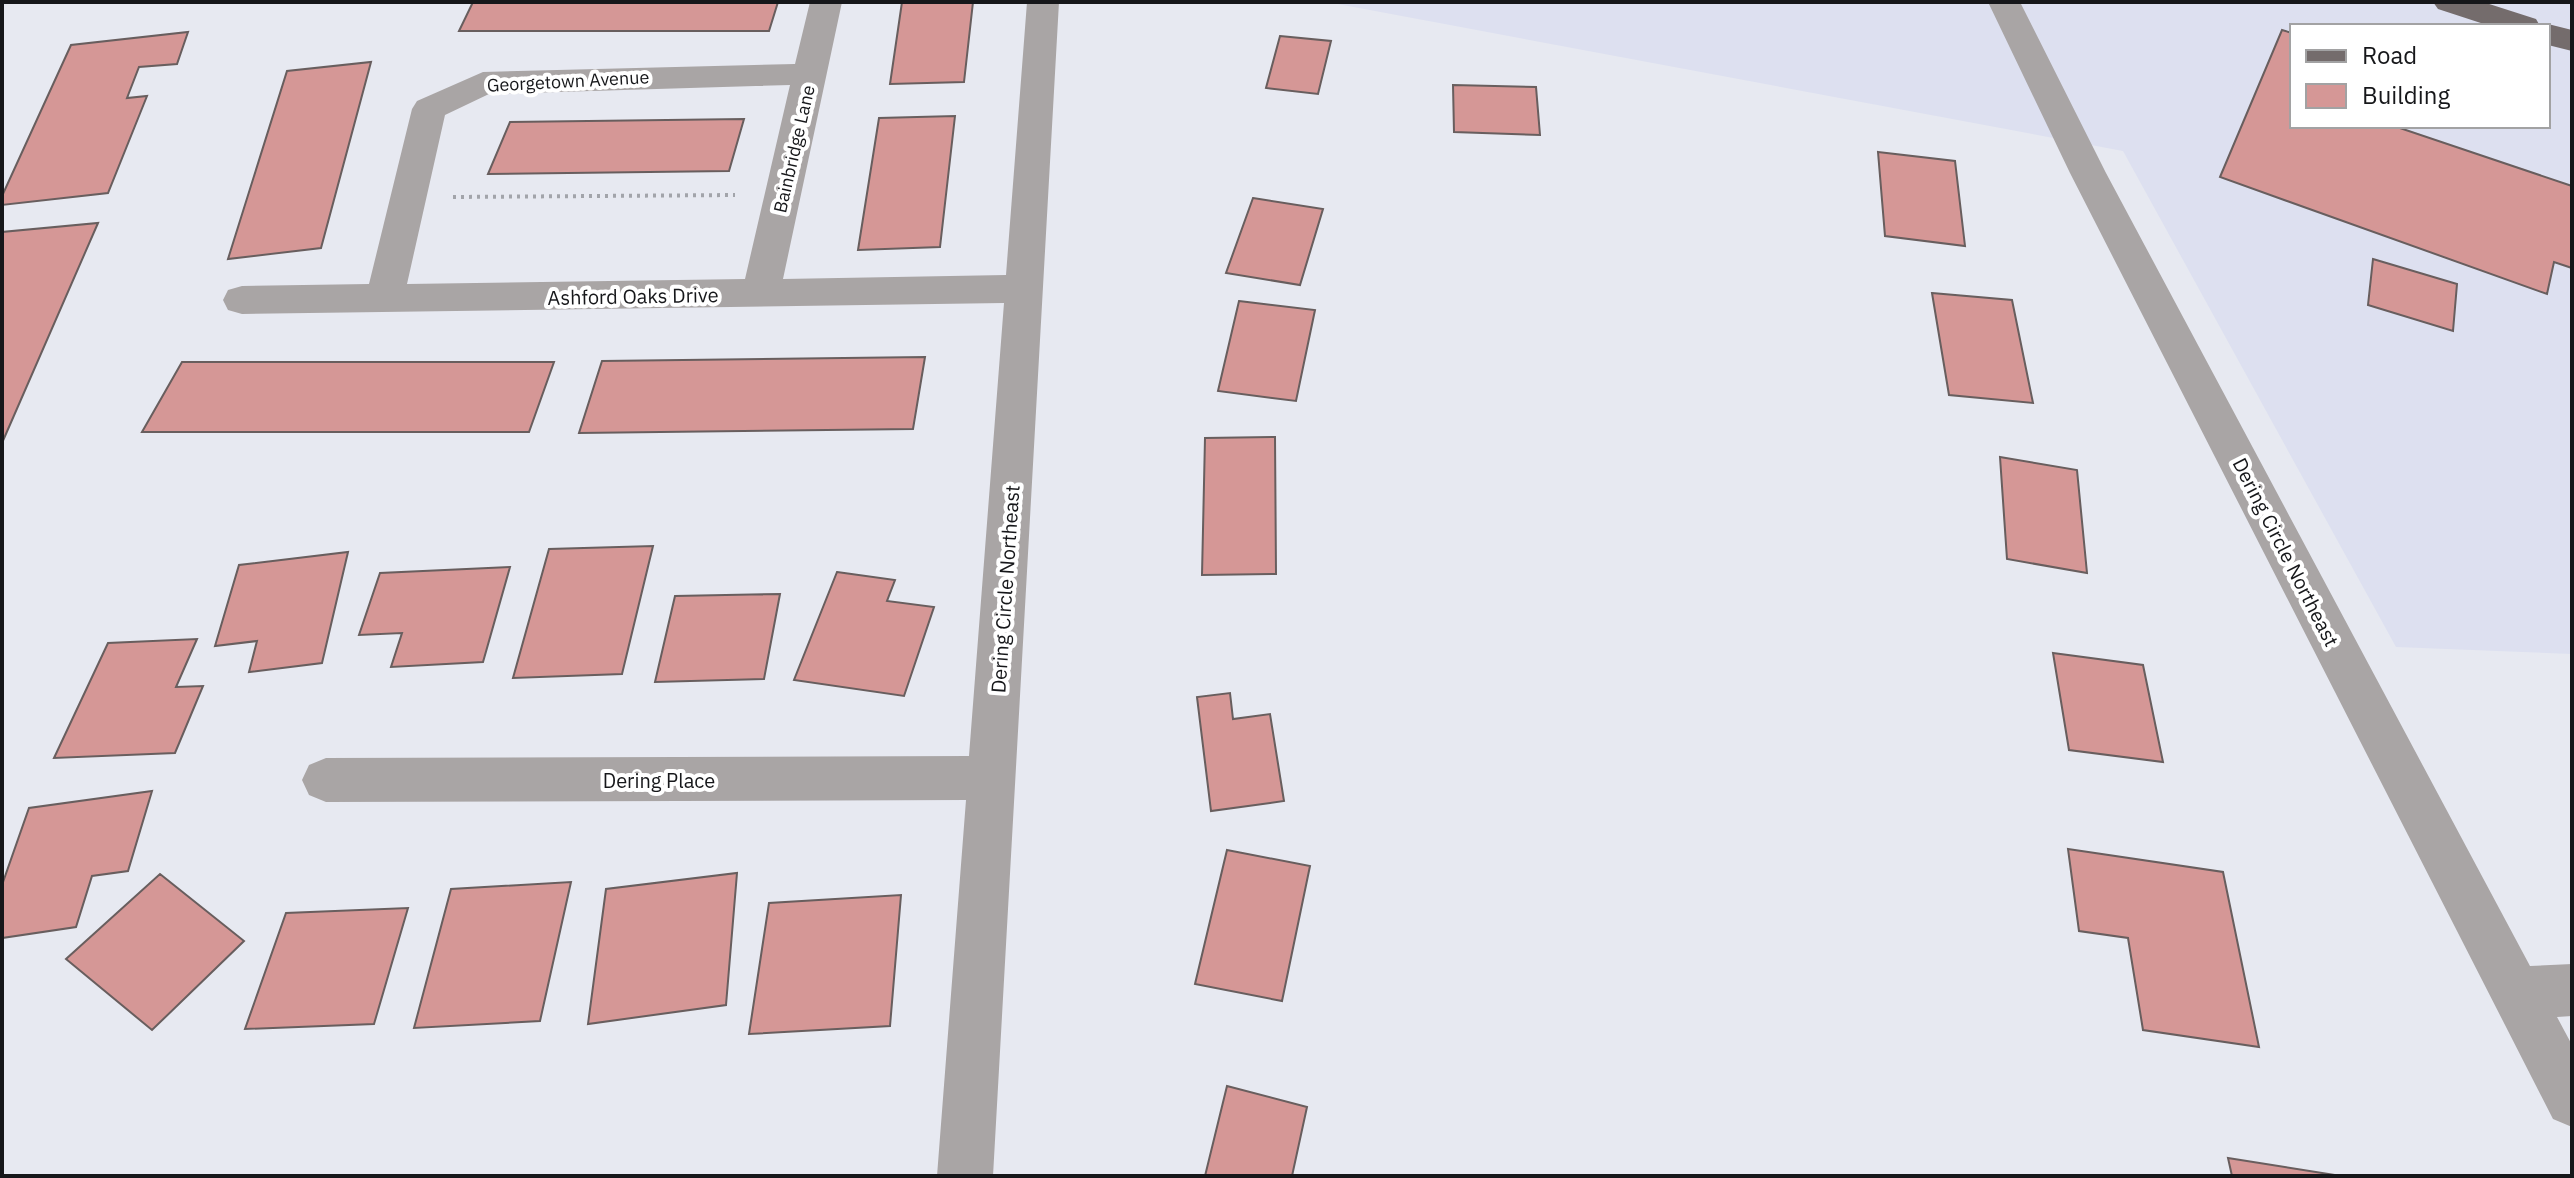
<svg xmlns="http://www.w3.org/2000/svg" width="2574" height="1178" viewBox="0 0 2574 1178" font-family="'IBM Plex Sans',sans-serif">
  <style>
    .built { fill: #dde0f0; fill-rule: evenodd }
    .building { fill: #d59796; stroke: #685e5e; stroke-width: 2 }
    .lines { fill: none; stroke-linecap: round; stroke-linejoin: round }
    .path { stroke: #a2a4aa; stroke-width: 4; stroke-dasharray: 3 5; stroke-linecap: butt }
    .minor { fill: #a9a5a5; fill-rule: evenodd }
    .primary { fill: #746c6c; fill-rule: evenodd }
    .labels { text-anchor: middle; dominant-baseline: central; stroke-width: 8; stroke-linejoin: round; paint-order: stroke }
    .far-street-label { font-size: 18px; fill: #16171a; stroke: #fff }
    .street-label { font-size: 20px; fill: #16171a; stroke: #fff }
  </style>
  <rect width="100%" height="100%" fill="#e7e9f1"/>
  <path class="built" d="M1327,2H2572V654L2396,647L2123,151ZM2292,26H2548V126H2292Z"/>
  <path class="building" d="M473,2H778L769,31H459Z
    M902,2H973L964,82L890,84Z
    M2282,30L2292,33V126H2394L2572,186V268L2554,262L2547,294L2220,177Z
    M188,32L177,64L139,67L127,98L147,96L108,193L2,205V196L71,45Z
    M1280,36L1331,41L1318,94L1266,88Z
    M371,62L321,248L228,259L287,71Z
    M1453,85L1536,87L1540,135L1454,132Z
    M955,116L940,247L858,250L879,118Z
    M744,119L729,171L488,174L510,122Z
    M1878,152L1955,161L1965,246L1885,236Z
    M1253,198L1323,209L1300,285L1226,273Z
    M98,223L2,443V232Z
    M2373,259L2457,284L2453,331L2368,305Z
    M1932,293L2012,300L2033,403L1949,395Z
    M1239,301L1315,310L1296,401L1218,391Z
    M925,357L913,429L579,433L602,361Z
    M182,362H554L529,432H142Z
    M1275,437L1276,574L1202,575L1205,438Z
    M2000,457L2077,470L2087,573L2007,559Z
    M653,546L622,674L513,678L549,549Z
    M348,552L322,663L249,672L257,641L215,646L239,565Z
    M510,567L483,662L391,667L402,633L359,635L380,573Z
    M837,572L895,580L887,601L934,607L904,696L794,680Z
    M780,594L764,679L655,682L675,596Z
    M197,639L176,687L203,686L175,753L54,758L108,643Z
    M2053,653L2143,665L2163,762L2069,750Z
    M1230,693L1233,719L1270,714L1284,801L1211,811L1197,697Z
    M152,791L128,871L92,876L76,927L2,938V885L29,808Z
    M2068,849L2223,872L2259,1047L2143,1030L2128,938L2079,931Z
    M1227,850L1310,866L1282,1001L1195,984Z
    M737,873L726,1005L588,1024L606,889Z
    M160,874L244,941L152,1030L66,959Z
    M571,882L540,1021L414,1028L451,889Z
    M901,895L890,1026L749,1034L769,903Z
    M408,908L374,1024L245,1029L286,913Z
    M1227,1086L1307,1107L1292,1176H1205Z
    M2228,1158L2341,1176H2342H2232Z"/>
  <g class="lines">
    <path class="path" d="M453,197L735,195"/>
    <path class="minor" d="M810,2H842L783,279L1006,275L1027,2H1059L993,1176H937L966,800L326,802L309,795L302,780L309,765L326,758L969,756L1004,303L242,314L228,310L223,300L228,290L242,286L369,284L412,109L417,101L483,72L795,64ZM790,85L745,279L407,284L445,115L489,94Z
      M1988,2H2020L2106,173L2530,966L2572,964V1016L2557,1017L2572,1045V1127L2553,1119L2070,173Z"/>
    <path class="primary" d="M2433,2H2483L2536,19L2540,26L2548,24L2572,30V51L2548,45V26H2490L2438,9Z"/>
  </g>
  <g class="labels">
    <g class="far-street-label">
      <text transform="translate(568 81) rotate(-3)">Georgetown Avenue</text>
      <text transform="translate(794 149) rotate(-77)">Bainbridge Lane</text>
    </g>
    <g class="street-label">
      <text transform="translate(633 296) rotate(-1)">Ashford Oaks Drive</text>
      <text transform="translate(2286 552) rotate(63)">Dering Circle Northeast</text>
      <text transform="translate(1005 589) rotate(-86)">Dering Circle Northeast</text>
      <text x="659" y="780">Dering Place</text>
    </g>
  </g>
  <rect width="2574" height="1178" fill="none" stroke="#16171a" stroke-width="8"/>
  <rect x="2290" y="24" width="260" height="104" fill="#ffffff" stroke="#a2a2a3" stroke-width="2"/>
  <rect x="2306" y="50" width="40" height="12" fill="#746c6c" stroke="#a2a2a3" stroke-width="2"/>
  <text x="2362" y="64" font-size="24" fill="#16171a">Road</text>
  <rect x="2306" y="84" width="40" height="24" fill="#d59796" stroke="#a2a2a3" stroke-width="2"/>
  <text x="2362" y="104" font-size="24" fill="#16171a">Building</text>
</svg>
